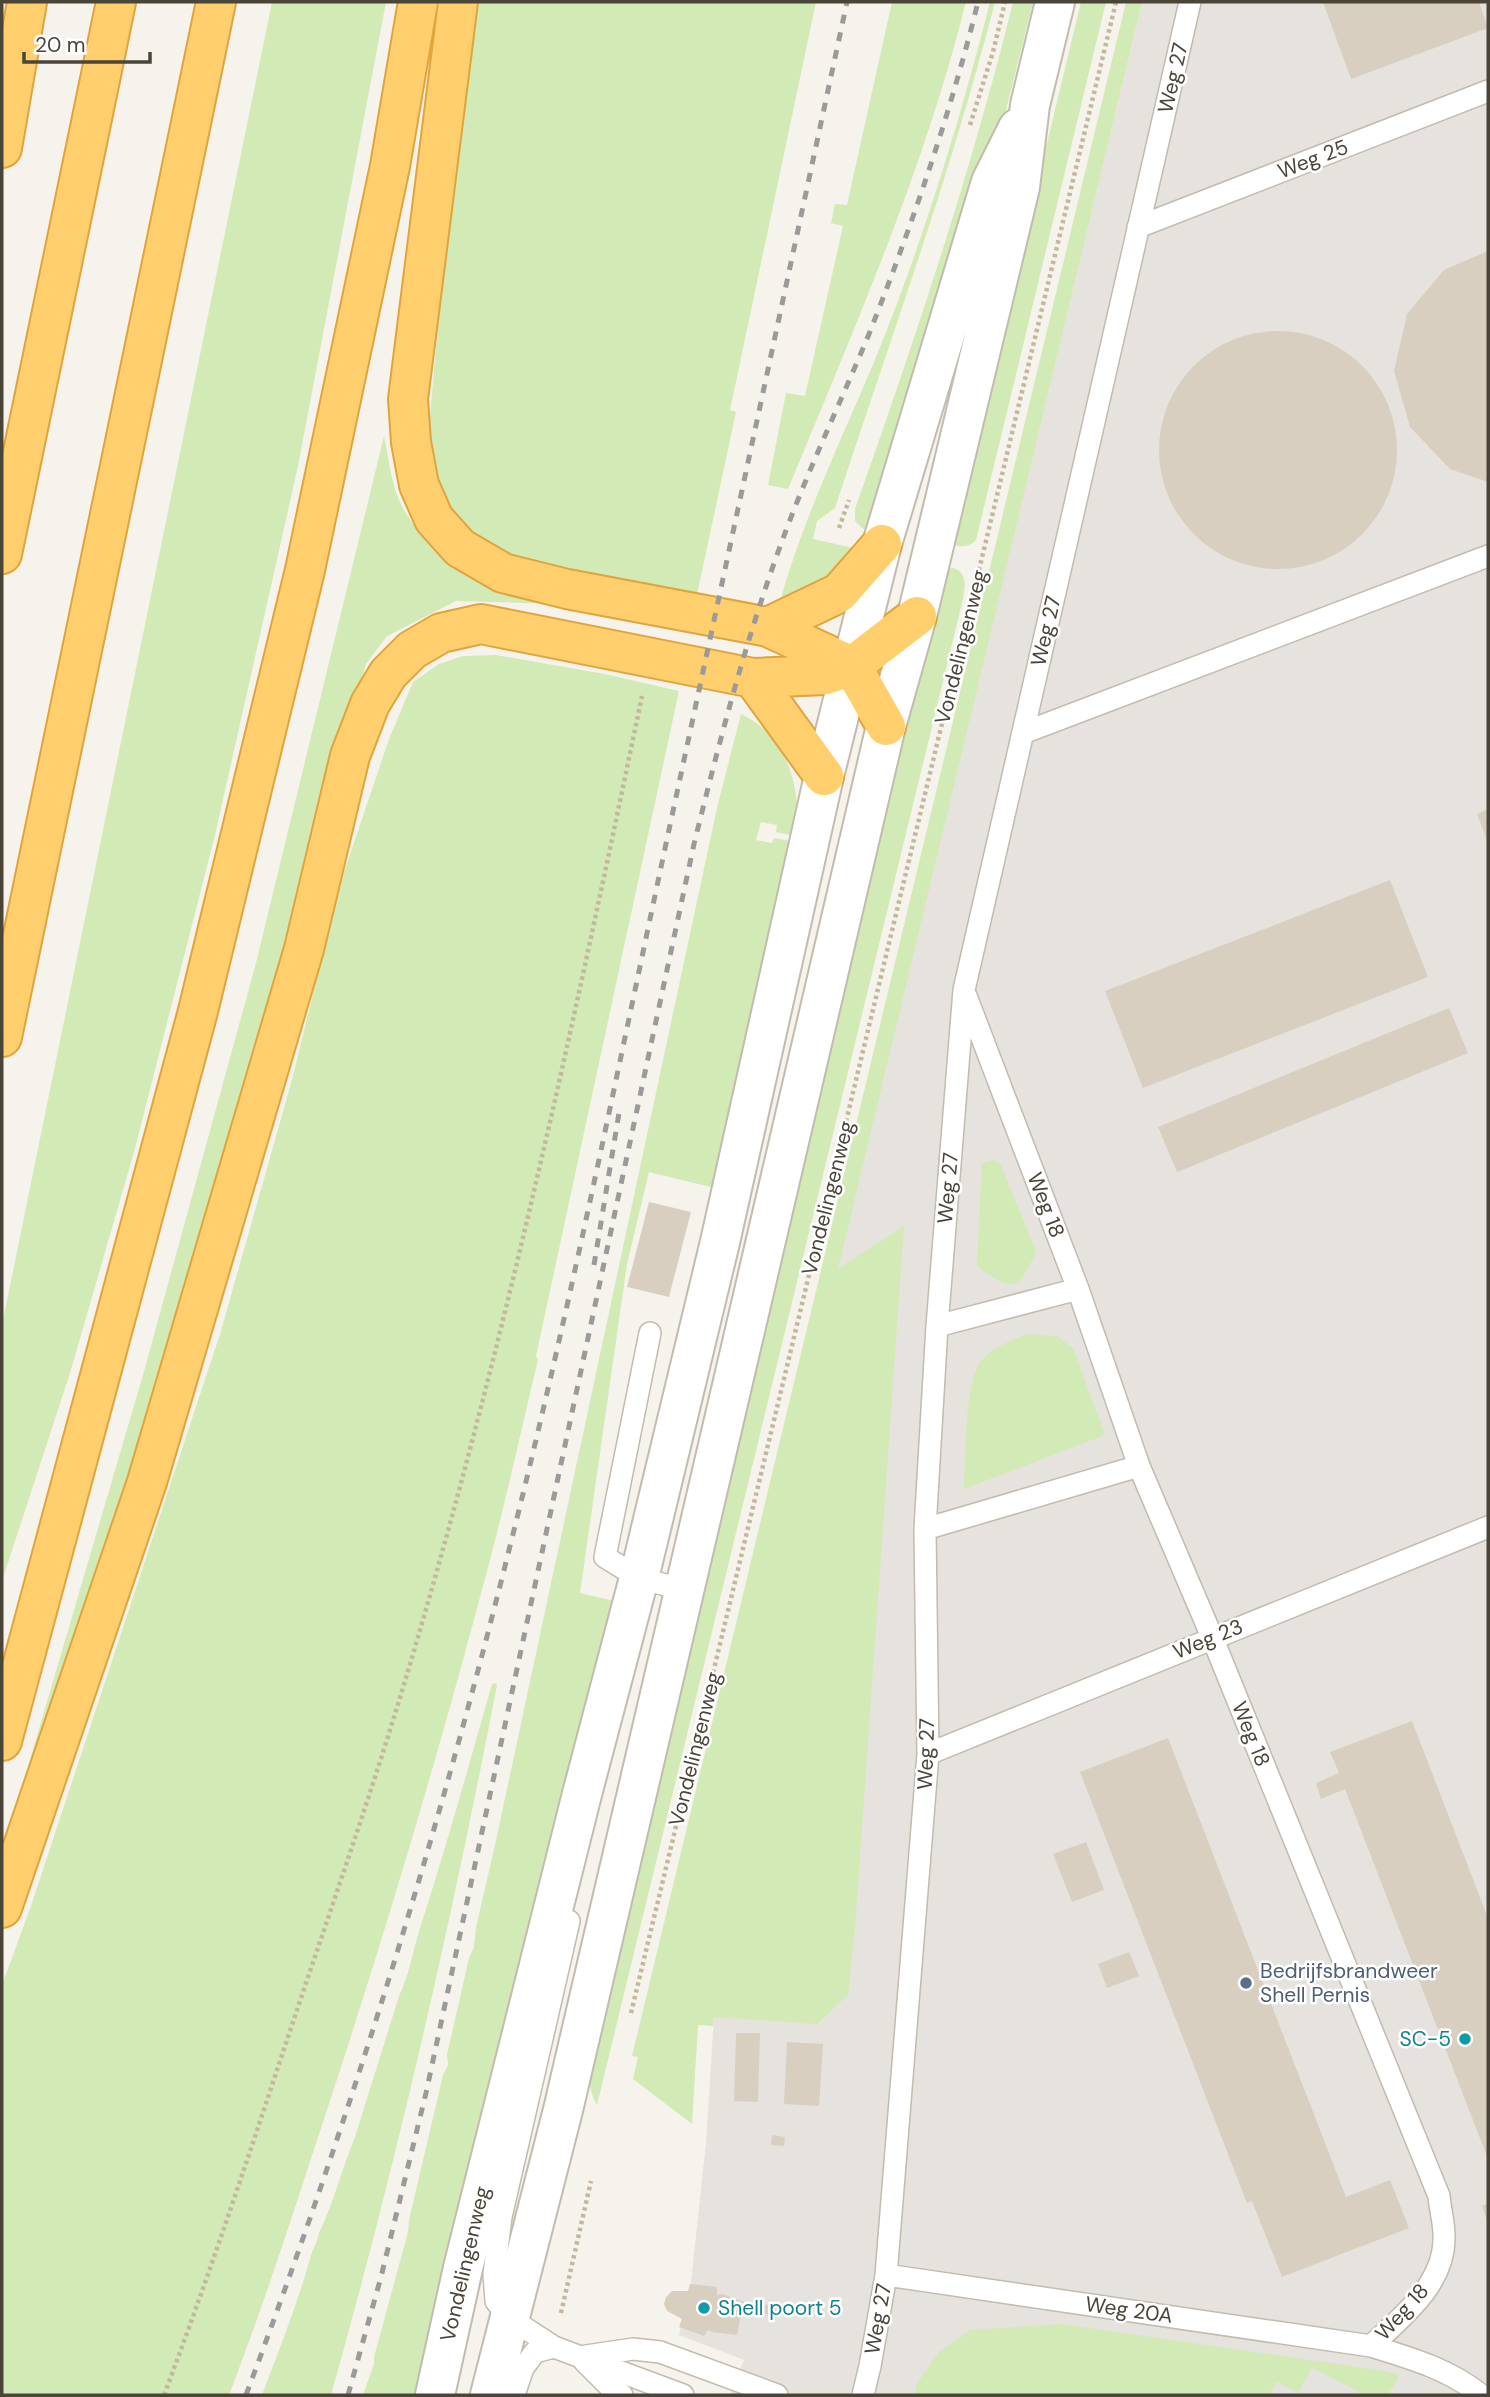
<svg xmlns="http://www.w3.org/2000/svg" width="1490" height="2397" viewBox="0 0 1490 2397" font-family="'DM Sans',sans-serif">
  <style>
    .industrial { fill: #e6e2dd }
    .green { fill: #d2eab5 }
    .parking { fill: #e5e3e0 }
    .building { fill: #d8cfc1 }
    .lines { fill: none; stroke-linecap: round; stroke-linejoin: round }
    .service-casing { stroke: #c2bbae; stroke-width: 24 }
    .minor-casing { stroke: #c2bbae; stroke-width: 42 }
    .tertiary-casing { stroke: #c2bbae; stroke-width: 42 }
    .motorway-casing { stroke: #e0a43c; stroke-width: 42 }
    .path { stroke: #c4b79f; stroke-width: 4.5; stroke-dasharray: 3.5 3.5; stroke-linecap: butt }
    .service { stroke: #fff; stroke-width: 21 }
    .minor { stroke: #fff; stroke-width: 38 }
    .tertiary { stroke: #fff; stroke-width: 38 }
    .motorway { stroke: #ffcf6e; stroke-width: 38 }
    .rail { stroke: #9a9a9a; stroke-width: 5; stroke-dasharray: 9 9; stroke-linecap: butt }
    .service-dot { fill: #5c6f8a; stroke: #fff; stroke-width: 2.5 }
    .culture-dot { fill: #0f9aa8; stroke: #fff; stroke-width: 2.5 }
    .labels { text-anchor: middle; dominant-baseline: central; stroke-width: 5; stroke-linejoin: round; paint-order: stroke }
    .street-label { font-size: 21px; fill: #4b4439; stroke: #fff }
    .service-label { font-size: 21px; fill: #4e5e75; stroke: #fff; text-anchor: start }
    .culture-label { font-size: 21px; fill: #0d838f; stroke: #fff; text-anchor: end }
  </style>
  <rect width="100%" height="100%" fill="#f6f3ec"/>
  <path class="industrial" d="M1142,2H1488V2395H730L744,2360L679,2335L690,2291L706,2143L714,2016L837,1270Z"/>
  <path class="green" d="M272,2H386L298,466L215,835L134,1152L70,1373L2,1581V1325Z
    M476,2H816L730,410L736,412L696,599C657,591 619,583 580,575C561,571 524,567 507,559C450,530 428,479 430,418L447,215Z
    M892,2H966C924,170 854,329 788,489L768,485L786,393L805,396L843,226L831,223L835,204L847,205Z
    M990,2H995C951,174 890,340 835,508L817,521L813,539L858,549L820,588L779,605C802,521 840,443 874,362C922,245 959,124 990,2Z
    M1013,2H1033L1005,114L980,179L866,530L862,528L855,521V509C914,342 971,173 1013,2Z
    M1081,2H1106L976,540C969,547 962,547 952,545L951,541Z
    M1126,2H1142L838,1269L904,1226L855,1928L848,1995L817,2024L714,2017L713,2026L698,2025L692,2124L633,2079L638,2057L632,2056Z
    M384,436C389,459 391,487 403,508C423,544 457,573 495,589C514,597 537,599 558,604L456,601L387,636L366,664L159,1398L2,1855L143,1375L256,963Z
    M953,568C968,572 965,587 963,599L597,2105C587,2089 588,2066 588,2048L943,572L945,569Z
    M496,655L605,674L679,691L536,1356L538,1360C521,1430 506,1501 487,1571C439,1753 385,1934 326,2113C295,2207 265,2302 229,2395H2V1985L31,1906L221,1331L293,1076L339,887L389,739L413,682L439,664L463,656Z
    M741,714C788,736 802,789 796,836L776,832L777,825L761,822L756,840L772,843L774,838L795,842L719,1189L649,1172L627,1264L580,1593L614,1601L417,2395H363L374,2364V2357L408,2232L409,2220L443,2075L448,2065L447,2055L469,1958L474,1947L476,1927L495,1845L717,808Z
    M995,1160L1000,1163L1036,1251C1019,1292 1011,1292 977,1266L982,1163Z
    M1027,1334L1057,1336L1073,1348L1105,1435L964,1489C966,1461 964,1381 981,1361C993,1347 1011,1341 1027,1334Z
    M495,1683L497,1685C451,1924 397,2161 331,2395H262C279,2350 297,2305 310,2259C312,2249 318,2242 319,2233C334,2202 342,2168 355,2137L399,1996C410,1974 413,1948 421,1925C447,1845 469,1764 492,1684Z
    M1061,2324L1378,2370L1400,2375L1388,2395H1364L1312,2368L1298,2394L1277,2382L1269,2395H915L916,2385L939,2352L970,2330Z"/>
  <path class="parking" d="M1312,2368L1364,2395H1269L1277,2382L1298,2393Z
    M1400,2375L1431,2391L1429,2395H1388Z"/>
  <path class="building" d="M1323,2H1479L1488,28L1351,79Z
    M1488,251V482L1450,469L1410,427L1394,371L1407,314L1444,270Z
    M1159 450a119 119 0 1 1 238 0a119 119 0 1 1-238 0Z
    M1488,809V843L1477,814Z
    M1390,880L1428,977L1143,1088L1105,991Z
    M1449,1008L1468,1053L1177,1172L1158,1127Z
    M649,1202L691,1212L669,1297L627,1287Z
    M1412,1721L1488,1918V2159L1345,1789L1321,1799L1316,1783L1339,1773L1330,1752Z
    M1168,1738L1346,2197L1390,2180L1409,2228L1282,2277L1252,2201L1247,2203L1080,1772Z
    M1086,1842L1104,1890L1072,1902L1053,1854Z
    M1129,1952L1139,1976L1107,1988L1098,1964Z
    M736,2033H760L758,2102L734,2101Z
    M787,2042L823,2044L819,2106L784,2104Z
    M772,2135L785,2137L784,2146L771,2145Z
    M1488,2203V2222L1482,2206Z
    M690,2284L717,2287V2295L722,2294L744,2302L737,2335L712,2332L708,2330L704,2336L679,2327L682,2319L667,2311L664,2304L666,2297L672,2291H688Z
    M764,2304L777,2307L775,2317L762,2313Z"/>
  <g class="lines">
    <g class="service-casing">
      <path id="service" d="M1138,227L1488,91
        M1023,733L1488,556
        M966,996L1078,1289L1139,1466L1212,1637L1439,2196C1440,2209 1444,2222 1444,2235C1446,2283 1403,2316 1371,2346
        M937,1326L1078,1289
        M650,1333L605,1557L639,1578L685,1590
        M925,1529L1139,1466
        M928,1754L1488,1527
        M569,1921L501,2217L494,2274L496,2301L508,2317L554,2347L683,2395
        M886,2275L1371,2346C1410,2358 1449,2369 1481,2395
        M586,2356L633,2349L660,2352L777,2395
        M584,2361L613,2390L622,2395
        M514,2395L523,2368L535,2352L554,2347
        M863,2395L870,2366L886,2275L928,1754L925,1529L937,1326L964,990L1190,2"/>
    </g>
    <g class="minor-casing">
      <path id="minor" d="M886,726L917,616L1020,187L1030,105L1055,2
        M824,776L882,544L991,182L1018,128"/>
    </g>
    <g class="tertiary-casing">
      <path id="tertiary" d="M435,2395L463,2268L582,1794L639,1578L720,1242L824,776
        M490,2395L563,2110L886,726"/>
    </g>
    <g class="motorway-casing">
      <path id="motorway" d="M458,2L408,399L411,442L419,485L434,519L460,548L503,573L567,589L768,627L852,666L886,726
        M2,148L27,2
        M2,554L116,2
        M768,627L839,593L882,544
        M753,678L824,776
        M2,1037L216,2
        M2,1741L198,1011L305,570L390,166L418,2
        M2,1908L147,1482L304,949L350,756L370,704L388,674L412,650L441,633L481,624L753,678L826,675L852,666L917,616"/>
    </g>
    <path class="path" d="M970,125L993,52L1005,2
      M839,528L849,500
      M631,2013L1116,2
      M561,2313L591,2181
      M164,2395C208,2279 247,2161 286,2043C327,1919 371,1796 408,1671C503,1351 574,1023 642,696"/>
    <use href="#service" class="service"/>
    <use href="#minor" class="minor"/>
    <use href="#tertiary" class="tertiary"/>
    <use href="#motorway" class="motorway"/>
    <path class="rail" d="M594,1265L619,1113
      M246,2395C349,2121 437,1839 508,1554C568,1317 616,1078 667,839C727,560 787,281 847,2
      M348,2395L381,2277L426,2093L694,844C719,743 745,642 781,544C807,472 840,404 869,334C912,225 950,115 978,2"/>
  </g>
  <circle class="service-dot" cx="1246" cy="1983" r="7"/>
  <g class="culture-dot">
    <circle cx="1465" cy="2039" r="7"/>
    <circle cx="704" cy="2308" r="7"/>
  </g>
  <g class="labels">
    <g class="street-label">
      <text transform="translate(1173 78) rotate(-77)">Weg 27</text>
      <text transform="translate(1313 159) rotate(-21)">Weg 25</text>
      <text transform="translate(1046 631) rotate(-77)">Weg 27</text>
      <text transform="translate(961 647) rotate(-76)">Vondelingenweg</text>
      <text transform="translate(948 1188) rotate(-85)">Weg 27</text>
      <text transform="translate(828 1198) rotate(-76)">Vondelingenweg</text>
      <text transform="translate(1046 1205) rotate(69)">Weg 18</text>
      <text transform="translate(1208 1639) rotate(-22)">Weg 23</text>
      <text transform="translate(1251 1734) rotate(68)">Weg 18</text>
      <text transform="translate(695 1749) rotate(-76)">Vondelingenweg</text>
      <text transform="translate(926 1754) rotate(-88)">Weg 27</text>
      <text transform="translate(465 2264) rotate(-77)">Vondelingenweg</text>
      <text transform="translate(1129 2310) rotate(8)">Weg 20A</text>
      <text transform="translate(1402 2312) rotate(-48)">Weg 18</text>
      <text transform="translate(878 2319) rotate(-80)">Weg 27</text>
    </g>
    <g class="service-label">
      <text x="1260" y="1971">Bedrijfsbrandweer<tspan x="1260" dy="24">Shell Pernis</tspan></text>
    </g>
    <g class="culture-label">
      <text x="1451" y="2039">SC-5</text>
      <text x="718" y="2308" text-anchor="start">Shell poort 5</text>
    </g>
  </g>
  <rect width="1490" height="2397" fill="none" stroke="#4b4439" stroke-width="7"/>
  <path d="M24 52v10h126v-10" fill="none" stroke="#4b4439" stroke-width="3.5"/>
  <text x="35" y="52" font-size="21" fill="#4b4439" stroke="#ffffff" stroke-width="5" paint-order="stroke">20 m</text>
</svg>
